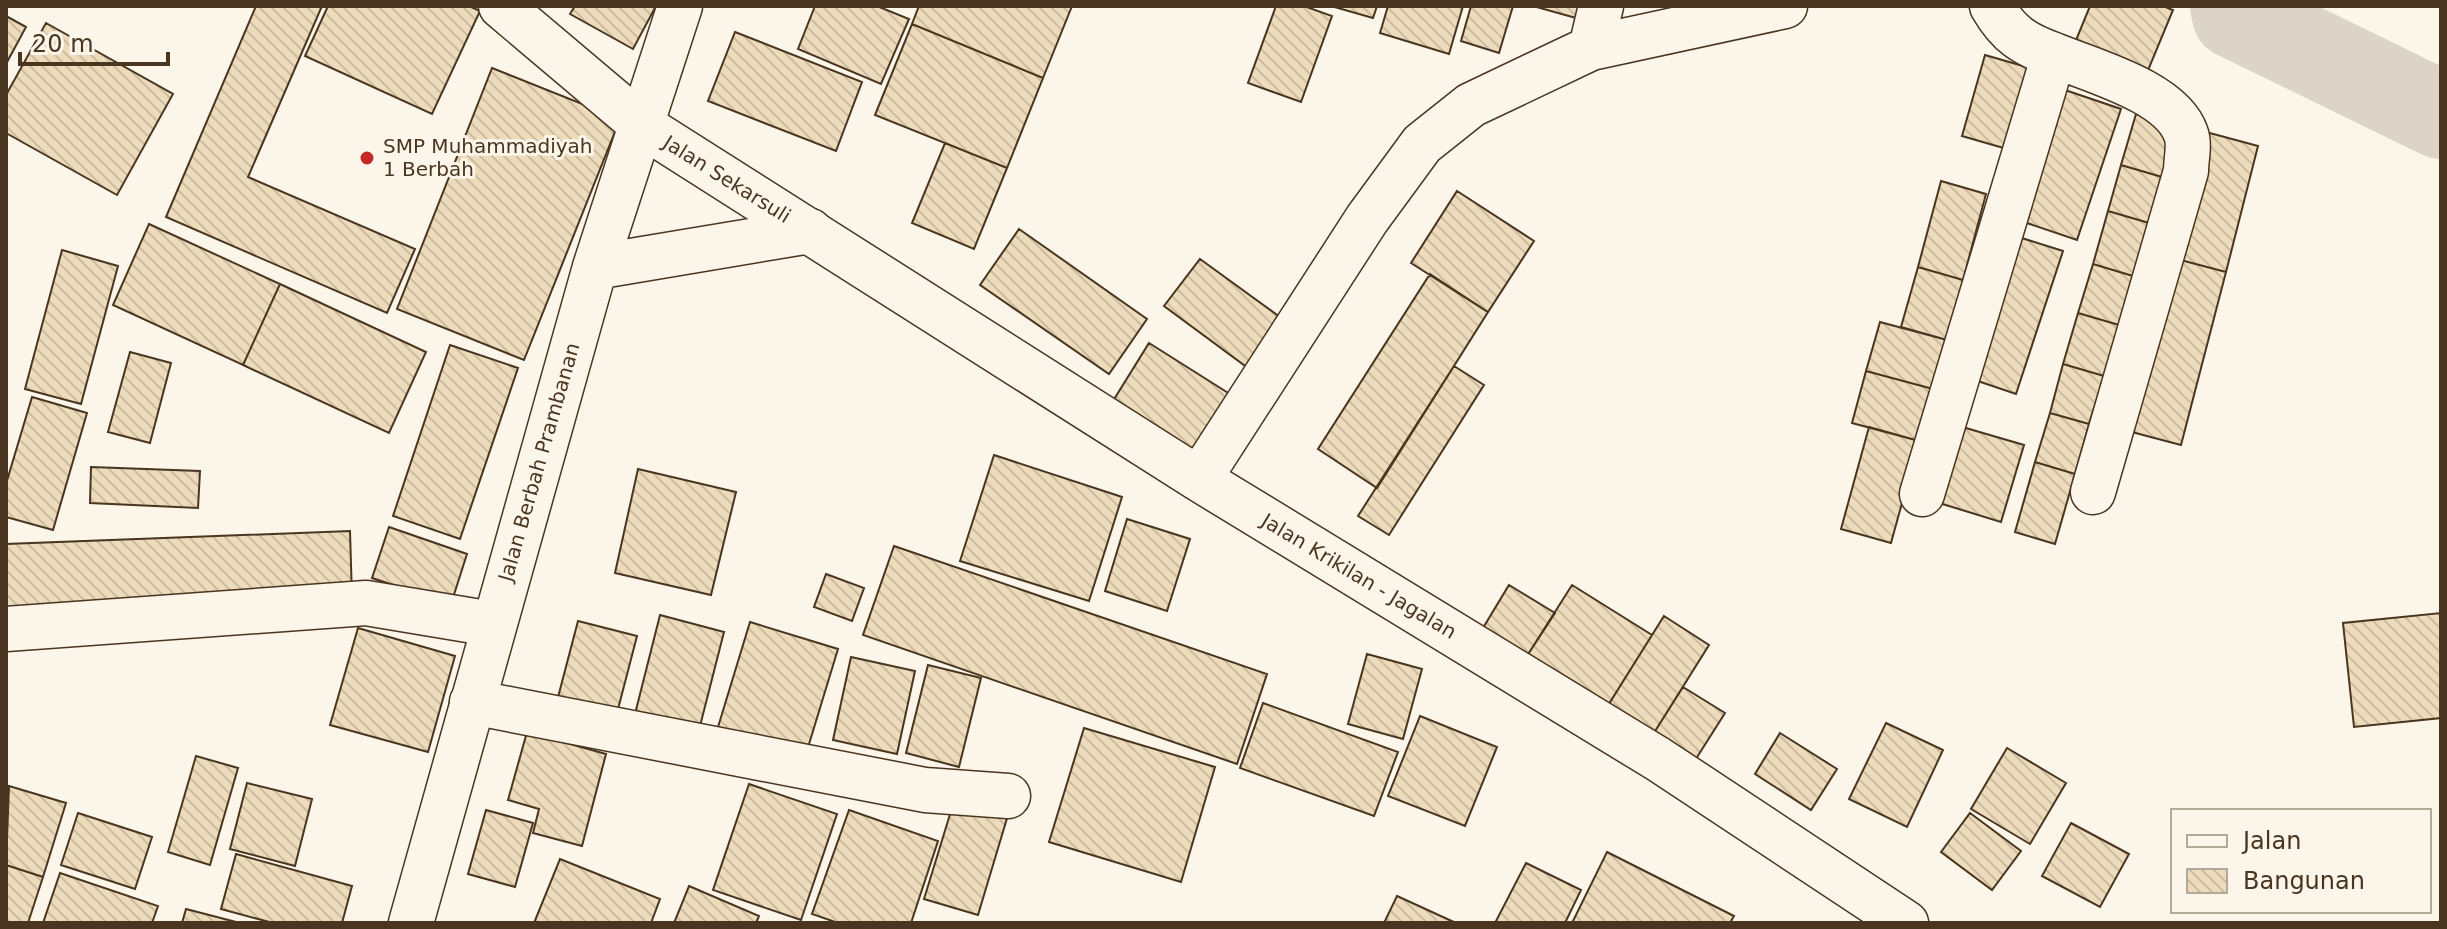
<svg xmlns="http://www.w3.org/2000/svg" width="2447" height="929" viewBox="0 0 2447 929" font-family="'DejaVu Sans',sans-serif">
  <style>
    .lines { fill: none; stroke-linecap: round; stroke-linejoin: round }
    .river { stroke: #dcd4c6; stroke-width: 88 }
    .building { fill: url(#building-back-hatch); stroke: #4a3520; stroke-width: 2 }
    .street-casing { stroke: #4a3520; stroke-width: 47 }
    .secondary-casing { stroke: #4a3520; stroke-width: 47 }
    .street { stroke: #fbf6e9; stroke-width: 44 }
    .secondary { stroke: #fbf6e9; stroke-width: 44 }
    .poi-dot { fill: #c62828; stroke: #fbf6e9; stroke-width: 3 }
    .labels { text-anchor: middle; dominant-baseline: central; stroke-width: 6; stroke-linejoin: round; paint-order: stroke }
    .poi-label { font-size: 20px; fill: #4a3520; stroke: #fbf6e9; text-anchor: start }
    .street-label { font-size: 20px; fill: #4a3520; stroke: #fbf6e9 }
  </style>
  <defs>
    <pattern id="building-back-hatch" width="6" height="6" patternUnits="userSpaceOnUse" patternTransform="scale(2)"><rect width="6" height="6" fill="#ecdcbc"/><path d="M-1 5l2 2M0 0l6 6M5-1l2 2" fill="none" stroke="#ccbda1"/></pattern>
  </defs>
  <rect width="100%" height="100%" fill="#fbf6e9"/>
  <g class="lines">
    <path class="river" d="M2234,6L2236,15L2441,115"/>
  </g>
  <path class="building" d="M256,6H322L248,177L415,249L387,313L166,217Z
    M328,6H469L480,11L432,114L305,56Z
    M575,6H656L633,49L570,14Z
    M815,6H877L909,19L881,84L798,49Z
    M919,6H1072L1043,78L912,24Z
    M1276,6H1304L1332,16L1301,102L1248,83Z
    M1331,6H1377L1373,18Z
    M1388,6H1463L1449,54L1380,33Z
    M1471,6H1513L1499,53L1461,41Z
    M1533,6H1580L1576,18Z
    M2090,6H2163L2173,10L2144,80L2072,50Z
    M6,16L26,27L6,64Z
    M46,23L173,94L117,195L6,133V95Z
    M912,24L1043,78L1007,168L875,115Z
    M735,32L862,82L836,151L708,101Z
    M1985,55L2030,68L2007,149L1962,136Z
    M492,68L620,119L524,360L397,309Z
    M2065,90L2121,109L2077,240L2021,221Z
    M2136,114L2177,126L2162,177L2121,165Z
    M2206,132L2258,146L2226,272L2173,258Z
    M945,143L1007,168L974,249L912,223Z
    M2121,165L2162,177L2149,223L2108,211Z
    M1941,181L1986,194L1963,280L1918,267Z
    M1457,191L1534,241L1488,312L1411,263Z
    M2108,211L2149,223L2133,276L2093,264Z
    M149,224L280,284L243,365L113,305Z
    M1019,229L1147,319L1109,374L980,285Z
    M2012,235L2063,251L2016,394L1966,377Z
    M62,250L118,266L81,404L25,389Z
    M2173,258L2226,272L2181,445L2128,431Z
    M1200,259L1284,320L1248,368L1164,306Z
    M2093,264L2133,276L2119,325L2078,313Z
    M1918,267L1963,280L1947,340L1901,327Z
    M1430,274L1488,312L1377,488L1318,449Z
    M280,284L426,352L389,433L243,365Z
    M2078,313L2119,325L2104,376L2063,364Z
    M1880,322L1947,340L1933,389L1866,371Z
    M1149,343L1233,396L1197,454L1113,401Z
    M450,345L518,368L460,539L393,516Z
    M130,352L171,363L150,443L108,432Z
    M2063,364L2104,376L2089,424L2050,413Z
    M1454,366L1484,385L1389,535L1358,516Z
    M1866,371L1933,389L1919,441L1852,423Z
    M32,397L87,413L53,530L6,517V484Z
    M2050,413L2089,424L2075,474L2035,462Z
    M1959,426L2024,445L2001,522L1936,502Z
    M1869,427L1919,441L1891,543L1841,529Z
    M994,455L1122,497L1089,601L960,561Z
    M2035,462L2075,474L2055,544L2015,532Z
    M91,467L200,471L198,508L90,503Z
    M638,469L736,492L711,595L615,573Z
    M1127,519L1190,539L1167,611L1105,591Z
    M389,527L467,554L451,604L372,578Z
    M350,531L352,598L6,611V544Z
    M894,546L1267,674L1237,764L863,635Z
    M826,574L864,588L852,621L814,607Z
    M1509,585L1555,613L1527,656L1483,628Z
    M1572,585L1652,635L1607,707L1527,656Z
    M2441,613V718L2354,727L2343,623Z
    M660,615L724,632L699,730L635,714Z
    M1664,616L1709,645L1652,736L1607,707Z
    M578,621L637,636L616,717L557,701Z
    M750,622L838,649L806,754L718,727Z
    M358,628L455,656L428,752L330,725Z
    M1367,654L1422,669L1403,739L1348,724Z
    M851,657L915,671L897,754L833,740Z
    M928,665L981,678L959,767L906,753Z
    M1683,687L1725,713L1694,762L1652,736Z
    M1263,703L1398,752L1374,816L1240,768Z
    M1420,716L1497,747L1465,826L1388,796Z
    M1886,723L1943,750L1907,827L1849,799Z
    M1084,728L1215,767L1181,882L1049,842Z
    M527,732L606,754L582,846L533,833L539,809L508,800Z
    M1780,733L1837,769L1811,810L1755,774Z
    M2007,748L2066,783L2030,844L1971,809Z
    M196,756L238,768L210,865L168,852Z
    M247,783L312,799L295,866L230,849Z
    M749,784L837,814L801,920L713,890Z
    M9,786L66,803L43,877L6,865Z
    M955,798L1008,815L978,915L924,899Z
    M486,810L533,823L515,887L468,874Z
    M849,810L938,841L911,923H838L812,914Z
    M78,813L152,837L135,889L61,865Z
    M1970,813L2021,851L1992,890L1941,852Z
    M2071,823L2129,854L2100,907L2042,876Z
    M1607,852L1734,916L1730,923H1572Z
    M236,854L352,886L342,923H273L221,909Z
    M560,859L660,899L651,923H534Z
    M1526,863L1581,890L1565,923H1495Z
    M6,865L43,877L28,923H6Z
    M60,873L158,906L152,923H43Z
    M689,886L759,916L756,923H674Z
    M1397,896L1456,923H1384Z
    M186,909L240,923H182Z"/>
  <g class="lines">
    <g class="street-casing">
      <path id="street" d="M1601,6L1591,48L1785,6
        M2054,55C2093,71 2172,92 2186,134C2190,145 2186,159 2186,171L2093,492
        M643,126L1199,479L1658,759L1906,923
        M1199,479L1367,219L1422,144L1471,105L1591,48
        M1922,494L2054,55C2024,44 2009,35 1992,6
        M6,629L366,603L492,624
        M472,702L925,790L1008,796"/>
    </g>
    <g class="secondary-casing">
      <path id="secondary" d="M501,6L643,126
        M595,267L810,231
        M411,923L595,267L680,6"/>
    </g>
    <use href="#street" class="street"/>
    <use href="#secondary" class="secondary"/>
  </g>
  <circle class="poi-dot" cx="367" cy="158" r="8"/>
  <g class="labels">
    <g class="poi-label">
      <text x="383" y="146">SMP Muhammadiyah<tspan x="383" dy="23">1 Berbah</tspan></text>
    </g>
    <g class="street-label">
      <text transform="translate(727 179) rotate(32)">Jalan Sekarsuli</text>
      <text transform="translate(539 462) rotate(-74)">Jalan Berbah Prambanan</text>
      <text transform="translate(1359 576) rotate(31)">Jalan Krikilan - Jagalan</text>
    </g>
  </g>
  <rect width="2447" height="929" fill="none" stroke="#4a3520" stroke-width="16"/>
  <rect x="2171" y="809" width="260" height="104" fill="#fbf6e9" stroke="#b4a999" stroke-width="2"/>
  <rect x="2187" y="835" width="40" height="12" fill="#fbf6e9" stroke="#b4a999" stroke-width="2"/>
  <text x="2243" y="849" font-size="24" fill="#4a3520">Jalan</text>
  <rect x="2187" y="869" width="40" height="24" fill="url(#building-back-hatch)" stroke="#b4a999" stroke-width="2"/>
  <text x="2243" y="889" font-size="24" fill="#4a3520">Bangunan</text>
  <path d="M20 52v12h148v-12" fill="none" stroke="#4a3520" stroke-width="4"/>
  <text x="32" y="52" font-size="24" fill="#4a3520" stroke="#fbf6e9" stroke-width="6" paint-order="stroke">20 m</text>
</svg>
